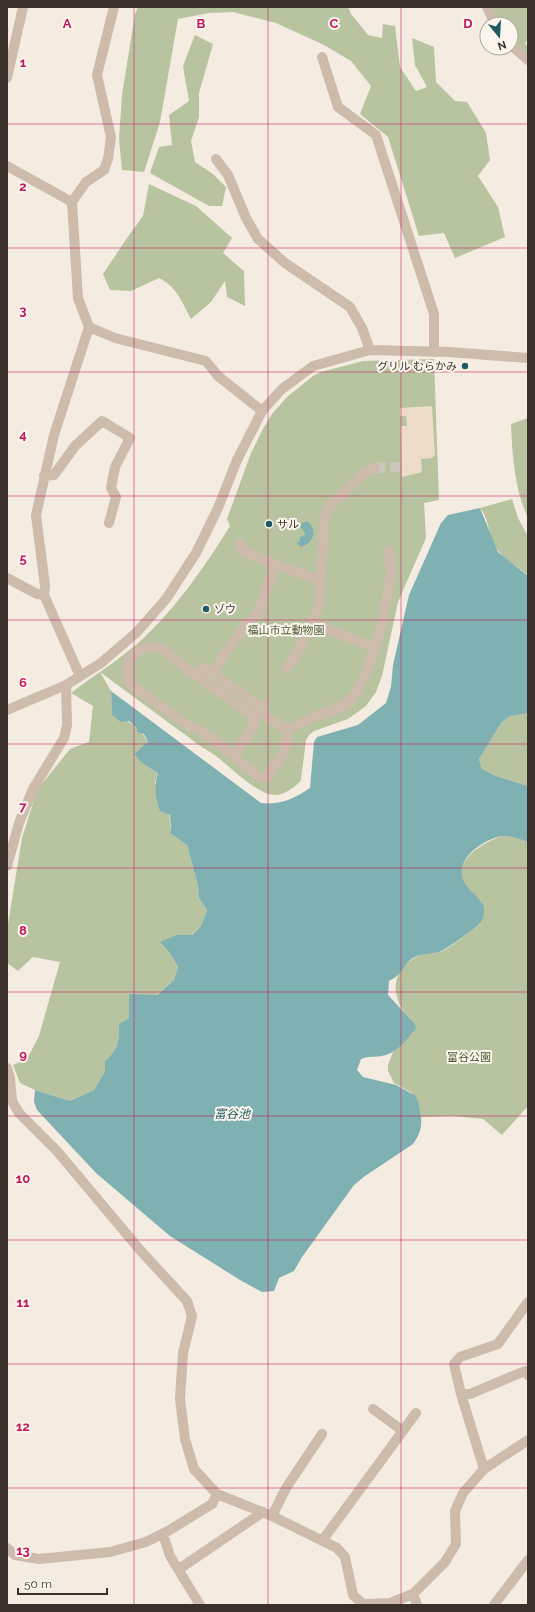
<svg xmlns="http://www.w3.org/2000/svg" width="535" height="1612" viewBox="0 0 535 1612" font-family="Raleway,'Noto Sans JP',sans-serif">
  <style>
    .green { fill: #b8c4a0 }
    .plaza { fill: #ecdcc8 }
    .water { fill: #7fb0b2 }
    .lines { fill: none; stroke-linecap: round; stroke-linejoin: round }
    .pedestrian-tunnel { stroke: #cfc6bd; stroke-width: 10; stroke-dasharray: 10 5; stroke-linecap: butt }
    .pedestrian { stroke: #cdbbac; stroke-width: 10 }
    .minor { stroke: #cdbbac; stroke-width: 10 }
    .tertiary { stroke: #cdbbac; stroke-width: 10 }
    .grid { fill: none; stroke: #c2185b; stroke-width: 1; stroke-opacity: 0.55 }
    .poi-dot { fill: #1f5a5e; stroke: #fbf5ee; stroke-width: 1.5 }
    .labels { text-anchor: middle; dominant-baseline: central; stroke-width: 4; stroke-linejoin: round; paint-order: stroke }
    .poi-label { font-size: 11px; fill: #3b302b; stroke: #fbf5ee; text-anchor: start }
    .park-label { font-size: 11px; fill: #4a5a2e; stroke: #fbf5ee }
    .water-label { font-size: 12px; font-style: italic; fill: #1f5a5e; stroke: #fbf5ee }
    .grid-label { font-size: 13px; text-anchor: middle; font-weight: bold; fill: #c2185b; stroke: #fbf5ee; stroke-width: 4; stroke-linejoin: round; paint-order: stroke }
  </style>
  <rect width="100%" height="100%" fill="#f4ebe1"/>
  <path class="green" d="M138,7H348L351,14L368,35L382,38L383,24L395,26L400,67L416,91L427,87L415,65L412,38L434,47L436,82L455,101L467,102L486,133L490,160L478,176L498,207L505,237L455,258L444,233L419,236L388,137L360,114L371,86L351,61L324,45L276,23L233,12L209,13L178,19L160,122L144,172L122,170L119,139L122,95L135,14Z
    M492,7H528V37L525,44L528,46V55L511,39V24H500Z
    M195,35L213,44L199,93V117L191,141L195,162L213,174L226,187L222,206H209L150,173L159,147L172,145L169,115L189,101L183,66Z
    M149,184L196,206L232,238L223,253L244,271L245,306L227,297L225,281L211,302L191,319C182,302 177,287 159,278L131,291L110,290L103,274L127,238L143,216Z
    M434,359L439,500L424,503L426,538L398,602L382,676L376,692L366,706L348,719L314,731L309,735L306,740L301,780C296,787 284,795 275,795C259,796 229,766 216,756C212,753 208,751 203,748L100,672L111,691L112,715C129,721 140,726 148,743L134,754L158,773L155,783C163,800 173,814 170,833L187,845L198,886L199,898L207,910L201,926L191,935H176L161,943L169,952L178,967L174,980L129,1018L119,1024C119,1042 118,1049 105,1061V1071L94,1090L70,1101L35,1090L20,1083L13,1065L27,1059L39,1036L60,962L33,957L18,971L7,963L8,924L22,838L37,790L70,749L89,742L93,706L71,693C93,676 116,662 137,644C174,611 204,568 230,526L227,519L251,453L264,427L272,414L287,397L313,376L321,372L363,361Z
    M528,418V517C515,493 512,452 511,424Z
    M512,499L518,518L528,536V575C515,565 498,556 492,540C488,529 488,517 480,508Z
    M522,713H528V786L496,776L482,769L479,759L502,722L510,716Z
    M503,836H512L528,842V1106L502,1135L483,1119L453,1116L421,1117L420,1109L412,1093L394,1083L388,1071V1065L393,1052L416,1029C414,1020 406,1016 402,1009C399,1005 397,997 396,992C393,971 412,955 431,952C435,952 439,953 443,951C456,943 468,933 480,924L481,901C476,895 468,889 464,883C451,861 486,840 503,836Z"/>
  <path class="plaza" d="M432,406L435,455L432,458L421,459L422,472L402,477L401,426H407L406,416H400V408Z"/>
  <path class="water" d="M480,508L498,552L528,576V713L510,716L502,722L479,759L482,769L496,776L528,786V842C520,839 513,836 504,836C487,837 458,856 462,876C465,894 494,899 481,922C478,927 444,951 439,952C431,954 421,953 413,958C406,962 404,969 399,974C397,977 392,979 389,981L388,995L415,1024L416,1029C408,1037 398,1052 386,1055C377,1058 372,1055 361,1059L357,1070L363,1077L396,1085L416,1096C422,1114 425,1128 413,1144L365,1176L354,1185L302,1257L294,1271L279,1278L274,1291L262,1292L240,1280L170,1236L96,1173L37,1110L34,1102L35,1090L70,1101L94,1090L105,1071V1061C118,1049 119,1043 119,1024L129,1018V994L157,995L174,980L178,967L169,952L160,942L176,935H192L201,926L207,910L199,898L198,886L187,845L170,833L171,826L170,815L160,811C155,797 154,787 158,773L141,762L134,754L148,742L144,734L137,732V728L129,721L121,722L112,715L111,691L261,803C282,805 293,799 310,788L314,742L317,737L358,725L386,703L391,687L393,665L409,595L441,523L448,515Z
    M307,521C318,530 314,543 301,547L296,542H299L300,537L305,535V533L299,525Z"/>
  <g class="lines">
    <path class="pedestrian-tunnel" d="M375,468L401,467"/>
    <path class="pedestrian" d="M240,543L243,551L276,565L321,580
      M385,608L391,573L389,550
      M310,622L375,648
      M286,668L296,655L319,606L324,523L327,509L363,474L375,468
      M201,670L204,668L261,707
      M211,674L246,624L257,615L276,565
      M259,710C268,717 280,730 293,727C300,725 306,720 313,717C324,714 337,711 347,703C363,691 379,637 384,616
      M254,716L192,673L163,649L152,646L141,650L129,660L126,672L130,684L190,727L200,730L231,753L237,751L254,726L253,718L263,704
      M234,752L236,759L261,778L267,777L284,753L288,727"/>
    <path class="minor" d="M114,7L97,75L111,137L108,159L104,170L86,182L72,202L78,298L89,327L115,338L206,361L218,376L262,411
      M487,7L495,24
      M511,45L528,60
      M322,57L338,107L376,135L434,314V352
      M7,78L23,7
      M216,159L228,175L246,218L258,239L285,263L350,307L362,328L370,350
      M7,166L72,202
      M44,476L54,475L75,446L102,421L130,438L115,467L111,488L116,497L109,523
      M7,578L37,594L44,595
      M80,676L44,595L45,586L36,515L54,435L89,327
      M7,866L19,823L33,789L64,738L67,725L66,685
      M7,1068L10,1078L12,1101L19,1113L57,1151L140,1250L187,1301L192,1316L183,1353L180,1399L185,1439L194,1469L217,1494L272,1516L337,1548L345,1557L353,1595L363,1604L390,1603L413,1594L445,1562L456,1544L455,1511L463,1493L484,1469L528,1440
      M461,1394H470L525,1371L528,1375
      M373,1409L403,1431
      M484,1469L461,1394L454,1364L460,1357L498,1344L528,1302
      M272,1516L286,1488L322,1434
      M163,1534L170,1556L200,1605
      M322,1541L416,1413
      M7,1548L15,1555L39,1559L110,1552L146,1542L168,1531L212,1504L217,1494
      M179,1569L263,1512
      M413,1594L417,1605"/>
    <path class="tertiary" d="M7,710L66,685L101,663L137,632L166,599L196,553L218,508L237,460L262,411L282,389L313,366L370,350L449,352L528,358
      M494,1605L528,1560"/>
  </g>
  <path class="grid" d="M134,7V1605M268,7V1605M401,7V1605M7,124H528M7,248H528M7,372H528M7,496H528M7,620H528M7,744H528M7,868H528M7,992H528M7,1116H528M7,1240H528M7,1364H528M7,1488H528"/>
  <g class="poi-dot">
    <circle cx="465" cy="366" r="4"/>
    <circle cx="269" cy="524" r="4"/>
    <circle cx="206" cy="609" r="4"/>
  </g>
  <g class="labels">
    <g class="poi-label">
      <text x="457" y="366" text-anchor="end">グリル むらかみ</text>
      <text x="277" y="524">サル</text>
      <text x="214" y="609">ゾウ</text>
    </g>
    <g class="park-label">
      <text x="286" y="630">福山市立動物園</text>
      <text x="469" y="1057">富谷公園</text>
    </g>
    <g class="water-label">
      <text x="232" y="1114">富谷池</text>
    </g>
  </g>
  <g class="grid-label">
    <text x="67" y="28">A</text>
    <text x="201" y="28">B</text>
    <text x="334" y="28">C</text>
    <text x="468" y="28">D</text>
    <text x="23" y="67">1</text>
    <text x="23" y="191">2</text>
    <text x="23" y="315">3</text>
    <text x="23" y="439">4</text>
    <text x="23" y="563">5</text>
    <text x="23" y="687">6</text>
    <text x="23" y="811">7</text>
    <text x="23" y="935">8</text>
    <text x="23" y="1059">9</text>
    <text x="23" y="1183">10</text>
    <text x="23" y="1307">11</text>
    <text x="23" y="1431">12</text>
    <text x="23" y="1555">13</text>
  </g>
  <rect width="535" height="1612" fill="none" stroke="#3b302b" stroke-width="16"/>
  <g transform="translate(499 36) rotate(162)"><circle r="19" fill="#fbf5ee" stroke="#aea6a0"/>
  <path d="M0-3L7 15L0 10L-7 15Z" fill="#1f5a5e"/>
  <text y="-6" font-size="11" font-weight="bold" text-anchor="middle" fill="#3b302b">N</text>
  </g>
  <path d="M18 1588v6h89v-6" fill="none" stroke="#3b302b" stroke-width="2"/>
  <text x="24" y="1588" font-size="12" fill="#3b302b" stroke="#fbf5ee" stroke-width="3" paint-order="stroke">50 m</text>
</svg>
